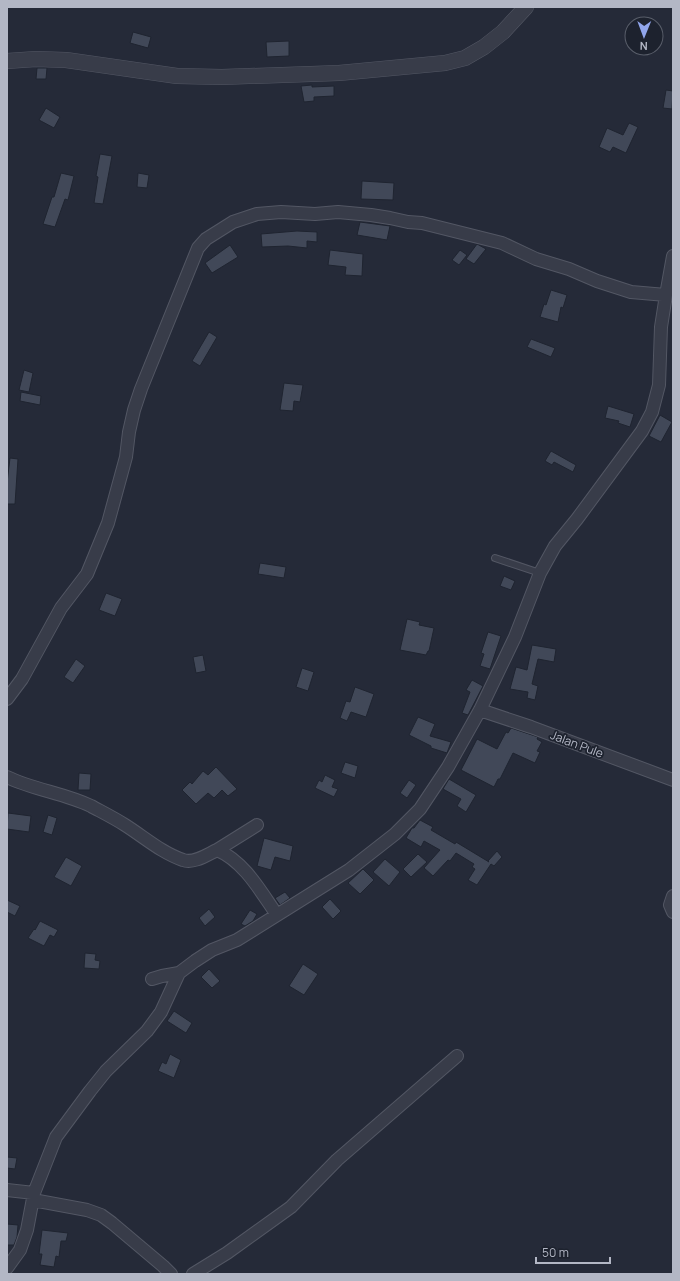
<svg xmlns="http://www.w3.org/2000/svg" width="680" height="1281" viewBox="0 0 680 1281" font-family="Manrope,sans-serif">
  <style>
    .building { fill: #414858; stroke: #1f2430 }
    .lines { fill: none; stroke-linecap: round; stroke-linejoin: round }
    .service-casing { stroke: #535764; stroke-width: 8 }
    .minor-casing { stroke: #535764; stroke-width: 14 }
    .tertiary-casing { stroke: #535764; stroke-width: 16 }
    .service { stroke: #383c49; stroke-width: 6 }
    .minor { stroke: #383c49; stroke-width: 12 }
    .tertiary { stroke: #383c49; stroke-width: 15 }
    .labels { text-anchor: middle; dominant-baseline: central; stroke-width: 3.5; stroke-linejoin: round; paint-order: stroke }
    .street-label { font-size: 12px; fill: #b3b7c5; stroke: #1d222e }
  </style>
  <rect width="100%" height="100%" fill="#252a38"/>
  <path class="building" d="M133,32L151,37L148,48L130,43Z
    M289,41V56L267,57L266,42Z
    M37,68H47L46,79H36Z
    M312,85V87L334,86V96L314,97V101L304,102L301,86Z
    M666,90L673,91L672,109L663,108Z
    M46,108L60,117L54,128L39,120Z
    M629,123L638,127L626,153L613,147L610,152L599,147L607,128L623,135Z
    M100,154L112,156L103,204L94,203L98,177L96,176Z
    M61,173L74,176L68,200L65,199L55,227L43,224L52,197H54Z
    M138,173L149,175L147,188L137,187Z
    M362,181L394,183L393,200L361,199Z
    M360,222L390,226L387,240L357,235Z
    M297,231L317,232V242L307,241V248L288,246L262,247L261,234Z
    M477,244L486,249L474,264L466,259Z
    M230,245L238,257L212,273L205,263Z
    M330,250L363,254L362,276L345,275L346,267L328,265Z
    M460,250L467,255L459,265L452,260Z
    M551,290L567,295L563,308L561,307L558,322L540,317L544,304L546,305Z
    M209,332L217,337L200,366L192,361Z
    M531,339L555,348L551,357L527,347Z
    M24,370L33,373L29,392L19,390Z
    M284,383L303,385L300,402L294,401L293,411L280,410Z
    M21,392L41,396L40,405L20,401Z
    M608,406L634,414L630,427L618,423L619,421L605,418Z
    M660,415L672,422L661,442L649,436Z
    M551,451L576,465L573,472L554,462L552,465L545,461Z
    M10,458L18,459L15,504H7V483Z
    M260,563L286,567L284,578L258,574Z
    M504,576L515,581L511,590L500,586Z
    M106,593L122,599L115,616L99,610Z
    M407,619L420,622L419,625L434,628L429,651H428L426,655L400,650Z
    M488,632L501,636L490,669L480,666L484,654L481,653Z
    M532,645L556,649L554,662L538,659L532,684L538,686L535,700L527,698L528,692L510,689L516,667L527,670Z
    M203,655L206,671L196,673L193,657Z
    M76,659L85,666L73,683L64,677Z
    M302,668L314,672L308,691L296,687Z
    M472,680L483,686L468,715L462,713L470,692L466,690Z
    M355,687L374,694L366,717L351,712L347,721L340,718L346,701L350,702Z
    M418,717L435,724L430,736L451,742L447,753L431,748V746L409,735Z
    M511,728L538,737L537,739L542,742L537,751L540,752L535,763L513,753L500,779H498L494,787L461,770L477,739L497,749L506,732L508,733Z
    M345,762L358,766L355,778L341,773Z
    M216,767L237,789L228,796L222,790L214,798L208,793L196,804L182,790L190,782L192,784L203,771L208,775Z
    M79,773L91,774L90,790H78Z
    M325,775L335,780L332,787L338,789L334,797L315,788L319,780L322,782Z
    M449,779L476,795L466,812L457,806L461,799L443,789Z
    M409,780L416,785L407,798L400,793Z
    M8,813L31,816L29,832L7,829Z
    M48,815L57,818L52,835L43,832Z
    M420,820L433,827L431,830L455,844L456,842L489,862L488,861L497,851L502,857L494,866L491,864L477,885L468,880L475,869L472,867L474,864L456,853L450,861L448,860L433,876L424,868L440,850L424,841L421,847L406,838L412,828H414Z
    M264,838L293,846L290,861L275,857L271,870L257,866Z
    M418,854L427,862L411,877L403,869Z
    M66,857L82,866L71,886L54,877Z
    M385,859L400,872L389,886L373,872Z
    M363,869L374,880L360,894L348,883Z
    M285,892L290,898L280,905L275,898Z
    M330,899L341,911L333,919L322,907Z
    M7,900L20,906L15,916L7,912Z
    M209,909L215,917L205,926L199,918Z
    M250,910L257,914L253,921L245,926L241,924Z
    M40,921L58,930L54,937L50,935L44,946L28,938L34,929L35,930Z
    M85,953L96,954L95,960L100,961L99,969L84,968Z
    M303,964L318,974L304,995L289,986Z
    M209,969L220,981L212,988L201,977Z
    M174,1011L192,1023L186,1033L167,1021Z
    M170,1054L181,1060L174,1078L158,1071L162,1062L166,1064Z
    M7,1157L17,1158L15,1169L7,1168Z
    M7,1224L18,1225L17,1237L14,1245H7Z
    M42,1230L68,1233L66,1241H61L59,1257L56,1256L54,1267L40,1265L42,1254H39Z"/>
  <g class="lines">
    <g class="service-casing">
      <path id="service" d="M495,558L540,573"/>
    </g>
    <g class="minor-casing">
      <path id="minor" d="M7,699L22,679L61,608L87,574L108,523L126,457L129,432L134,410L141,389L198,248L206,239L233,222L257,214L281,212L315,214L338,212L371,215L390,218L408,222L422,223L502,243L536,259L569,269L597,281L631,292L666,295L673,256
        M480,710L531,727L673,780
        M7,777C34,790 64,793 91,806C102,812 114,818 125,825C144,837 162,853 183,860C194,864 208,854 217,850C244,861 261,892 277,915
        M217,850L257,825
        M673,896L670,905L673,912
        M152,979L162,976L179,973
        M7,1190L34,1193
        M33,1200L87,1210L101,1215L112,1223L163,1266L171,1274
        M7,1268L20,1250L27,1230L34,1193L56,1137L90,1091L106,1071L147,1031L161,1012L179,973L195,961L212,950L237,940L349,870L395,834L420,809L448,767L480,710L515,637L540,573L555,546L577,519L642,431L652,412L659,385L661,327L666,295
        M193,1274L227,1253L291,1207L337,1160L457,1056"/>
    </g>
    <g class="tertiary-casing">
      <path id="tertiary" d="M7,61L36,59L66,60L177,76L222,77L339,73L445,63L465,58L484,47L503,32L526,7"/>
    </g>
    <use href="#service" class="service"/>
    <use href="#minor" class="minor"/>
    <use href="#tertiary" class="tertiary"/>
  </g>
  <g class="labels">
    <g class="street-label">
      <text transform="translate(577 744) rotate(21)">Jalan Pule</text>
    </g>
  </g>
  <rect width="680" height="1281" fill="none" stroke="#b3b7c5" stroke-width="16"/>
  <g transform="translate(644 36) rotate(181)"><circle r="19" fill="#1d222e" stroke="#595e6a"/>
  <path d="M0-3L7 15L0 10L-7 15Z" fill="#91a6ec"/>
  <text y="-6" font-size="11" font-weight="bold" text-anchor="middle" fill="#b3b7c5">N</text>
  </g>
  <path d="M536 1257v6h74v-6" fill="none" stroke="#b3b7c5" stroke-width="2"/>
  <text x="542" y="1257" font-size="12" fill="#b3b7c5" stroke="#1d222e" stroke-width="3" paint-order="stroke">50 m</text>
</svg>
